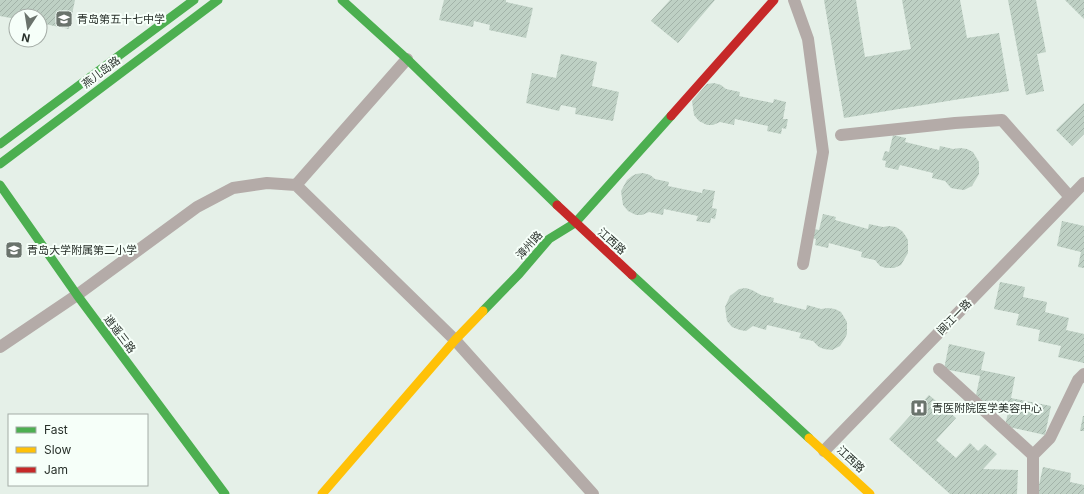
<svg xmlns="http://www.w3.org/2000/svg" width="1084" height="494" viewBox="0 0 1084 494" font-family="Inter,'Noto Sans SC',sans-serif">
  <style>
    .building { fill: url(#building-hatch) }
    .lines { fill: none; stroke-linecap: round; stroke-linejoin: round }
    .street { stroke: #b4aba8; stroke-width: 12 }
    .fast { stroke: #4caf50; stroke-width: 9 }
    .slow { stroke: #ffc107; stroke-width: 9 }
    .jam { stroke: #c62828; stroke-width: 9 }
    .labels { text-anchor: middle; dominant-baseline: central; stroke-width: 4; stroke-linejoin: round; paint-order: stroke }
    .poi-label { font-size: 11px; fill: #28302a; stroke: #f6fff9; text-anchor: start }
    .street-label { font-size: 11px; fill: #28302a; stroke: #f6fff9 }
  </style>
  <defs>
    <pattern id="building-hatch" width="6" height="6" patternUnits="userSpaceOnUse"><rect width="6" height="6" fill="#bed0c4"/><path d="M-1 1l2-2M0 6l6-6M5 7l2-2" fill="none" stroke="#a3b3a9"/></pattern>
  </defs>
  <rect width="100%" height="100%" fill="#e5f0e8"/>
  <path class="building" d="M0,0H75L69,29L40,23V16H16V19L0,16Z
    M444,0H506V2L533,8L526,38L489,30L490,25L474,21L473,27L439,20Z
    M670,0H715L678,43L651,21Z
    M824,0H856L865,57L911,49L902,0H960L967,38L999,33L1009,91L844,118Z
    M1008,0H1036L1046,52L1037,54L1044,91L1026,95Z
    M1065,0H1084V19Z
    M561,54L597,62L592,86L619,92L613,121L575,114L576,108L561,105L559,111L526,103L532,73L556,78Z
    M714,83L721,85L726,89L740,92L739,96L773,103L774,99L786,102L783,119H788L786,129L782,128L781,134L767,131L768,126L735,119L734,125L720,122L713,125H707L699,121L694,115L692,101L707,84Z
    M1084,103V134L1072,146L1056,130Z
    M893,135L906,138L905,142L939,150L940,146L953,149L960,148L967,149L973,152L979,162V174L972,186L964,190L956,189L951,188L945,181L932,178L933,173L900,165L898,170L885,167L886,161L882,160L885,151L889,152Z
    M643,173L650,175L655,179L669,182L668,186L702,193L703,189L715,191L712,208L717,209L715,219L711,218L710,223L696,221L698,216L664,209L663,215L649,212L642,215H636L628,211L623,205L621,191L627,180L632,176L636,174Z
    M823,214L836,217L835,220L868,229L869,224L883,227L889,226L896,227L902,231L905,235L908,240V253L901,265L894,268H886L880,266L875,260L861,257L862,252L829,243L828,248L815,245L816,239L812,238L814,229L819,230Z
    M1062,221L1084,226V268L1078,267L1081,252L1057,246Z
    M1000,282L1025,287L1023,297L1047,302L1045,312L1069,318L1066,330L1084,334V363L1058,357L1061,346L1038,341L1040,330L1016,325L1019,314L994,309Z
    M746,288L752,290L761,295L774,298L773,302L806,310L807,305L821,309L828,308L835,309L841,312L847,322V334L844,340L840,346L832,350L824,349L819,347L813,341L799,338L801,333L767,325L766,330L753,326L746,331L740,330L732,327L727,321L725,307L730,296L739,289Z
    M949,344L985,352L981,370L1015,377L1011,398L1051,406L1045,435L1005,426L1009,408L975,400L980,376L944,369Z
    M929,395L956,418L936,440L956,458L970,443L978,451L985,444L997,454L983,469L1018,470L1017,494H950L889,439Z
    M1083,416H1084V431H1080Z
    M1043,467L1071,473L1070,482L1084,485V494H1037Z"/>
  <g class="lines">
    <path class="street" d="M794,0L808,39L823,152L803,264
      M841,135L955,123L1002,120L1070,197
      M296,185L407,59
      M0,347L77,295L197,207L233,188L267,183L296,185L455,340L593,494
      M939,369L1033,455
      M824,451L1084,183
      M1033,494V455L1050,438L1078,380L1084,374"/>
    <path class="fast" d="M342,0L407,59L557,205
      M0,144L194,0
      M0,164L218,0
      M0,185L77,295L225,494
      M632,275L809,438
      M483,311L519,274L549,239L575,223L671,116"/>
    <path class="slow" d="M809,438L870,494
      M322,494L455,340L483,311"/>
    <path class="jam" d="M671,116L774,0
      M557,205L632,275"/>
  </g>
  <defs>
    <g id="school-square" transform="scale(0.9)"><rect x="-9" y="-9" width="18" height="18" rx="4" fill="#6a736c" stroke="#f6fff9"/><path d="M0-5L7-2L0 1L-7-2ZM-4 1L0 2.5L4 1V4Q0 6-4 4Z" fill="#fff"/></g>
    <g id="hospital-square" transform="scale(0.9)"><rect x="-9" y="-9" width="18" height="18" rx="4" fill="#6a736c" stroke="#f6fff9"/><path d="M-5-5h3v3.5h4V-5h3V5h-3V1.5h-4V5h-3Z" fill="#fff"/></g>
  </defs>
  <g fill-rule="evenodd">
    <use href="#school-square" x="64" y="19"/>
    <use href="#school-square" x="14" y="250"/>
    <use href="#hospital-square" x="919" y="408"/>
  </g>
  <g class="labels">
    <g class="poi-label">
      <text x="77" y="19">青岛第五十七中学</text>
      <text x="27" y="250">青岛大学附属第二小学</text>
      <text x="932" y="408">青医附院医学美容中心</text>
    </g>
    <g class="street-label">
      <text transform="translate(101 72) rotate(-37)">燕儿岛路</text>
      <text transform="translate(612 241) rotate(42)">江西路</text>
      <text transform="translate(529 245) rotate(-48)">漳州路</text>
      <text transform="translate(954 317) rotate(-46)">闽江一路</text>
      <text transform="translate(120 334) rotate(53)">逍遥三路</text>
      <text transform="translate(851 459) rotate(43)">江西路</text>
    </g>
  </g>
  <rect x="8" y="414" width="140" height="72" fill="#f6fff9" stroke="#a4aca6"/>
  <rect x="16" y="427" width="20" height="6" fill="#4caf50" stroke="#a4aca6"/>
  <text x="44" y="434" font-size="12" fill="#28302a">Fast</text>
  <rect x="16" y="447" width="20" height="6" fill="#ffc107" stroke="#a4aca6"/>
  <text x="44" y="454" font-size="12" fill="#28302a">Slow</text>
  <rect x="16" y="467" width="20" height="6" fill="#c62828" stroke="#a4aca6"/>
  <text x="44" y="474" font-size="12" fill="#28302a">Jam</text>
  <g transform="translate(28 28) rotate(192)"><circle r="19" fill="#f6fff9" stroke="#a4aca6"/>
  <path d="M0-3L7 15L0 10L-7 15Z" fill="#6a736c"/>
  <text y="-6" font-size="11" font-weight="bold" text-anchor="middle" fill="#28302a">N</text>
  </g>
</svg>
